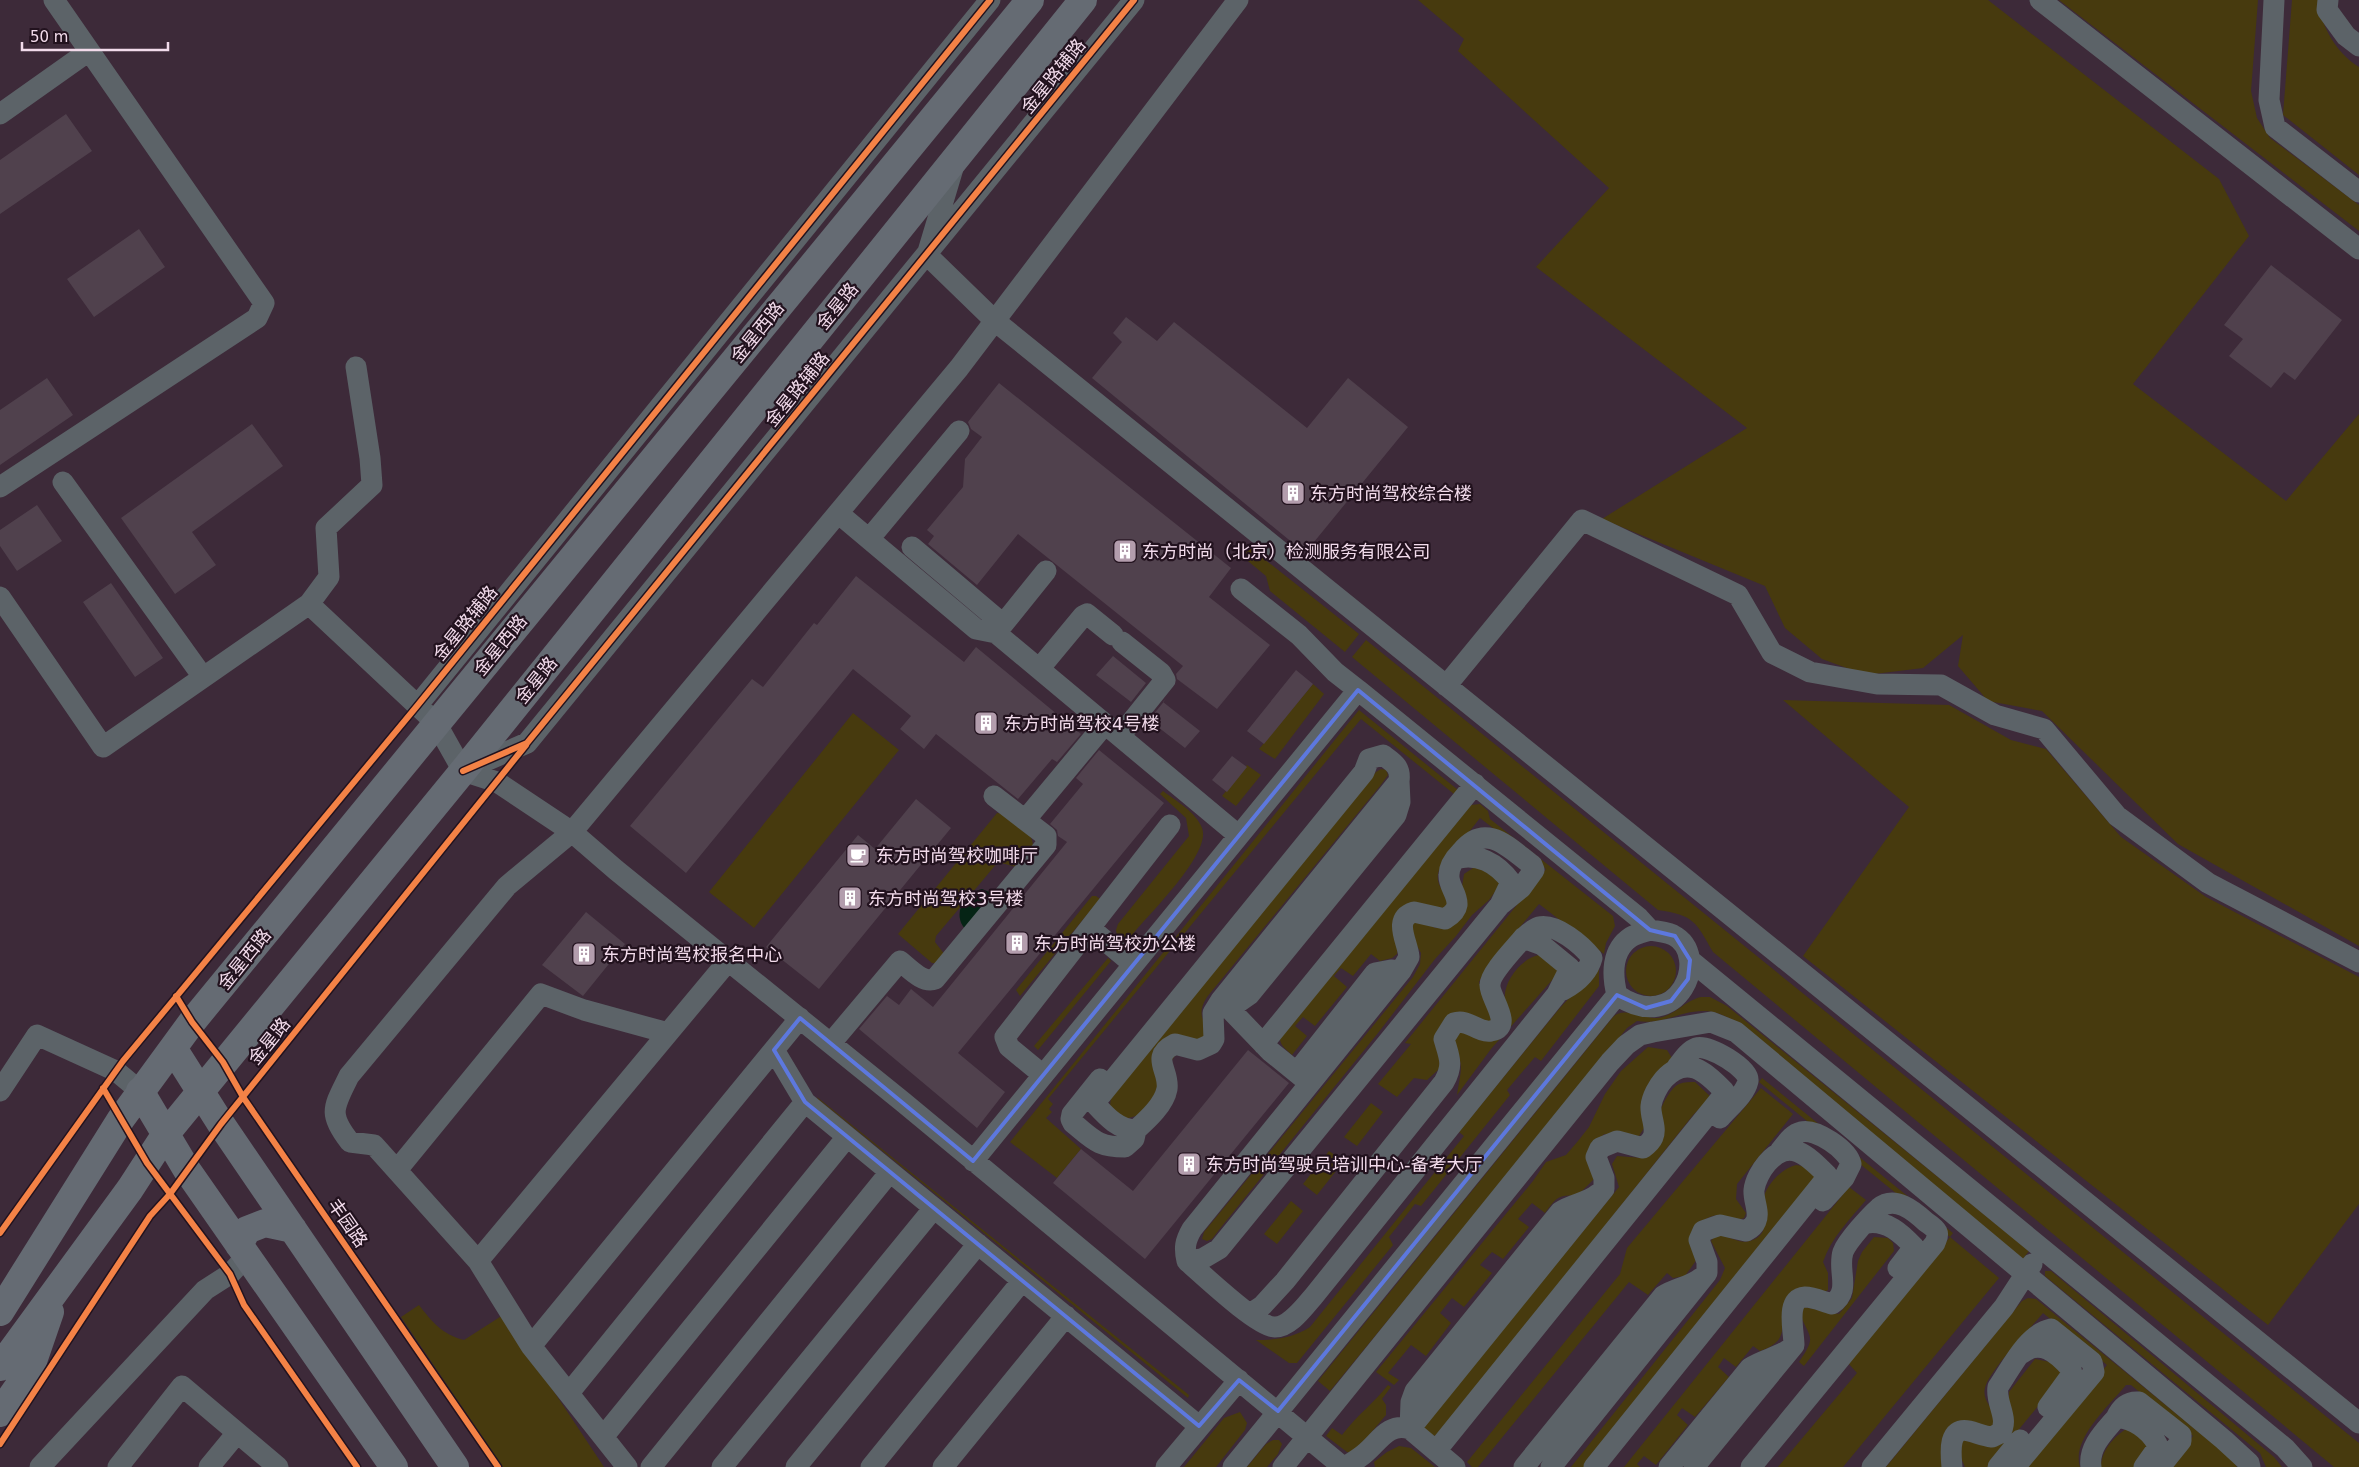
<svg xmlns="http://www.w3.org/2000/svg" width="2359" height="1467" viewBox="0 0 2359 1467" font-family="'DejaVu Sans','Noto Sans SC',sans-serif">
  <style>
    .green { fill: #473a0e }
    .water { fill: #052415 }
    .building { fill: #50414d }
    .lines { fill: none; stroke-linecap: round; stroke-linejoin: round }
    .minor { stroke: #5c6368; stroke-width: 21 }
    .major { stroke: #656b73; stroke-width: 28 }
    .cycleway-casing { stroke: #22121e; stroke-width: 9 }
    .cycleway { stroke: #f48246; stroke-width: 6 }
    .marked { fill: none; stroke: #5d78de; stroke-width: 4; stroke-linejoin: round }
    .labels { text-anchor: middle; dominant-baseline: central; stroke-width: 4.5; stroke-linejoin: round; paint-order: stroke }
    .street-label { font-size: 18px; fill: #f2dbeb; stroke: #22121e }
    .poi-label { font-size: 18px; fill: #f2dbeb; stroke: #22121e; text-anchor: start }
  </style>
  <rect width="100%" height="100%" fill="#3d2a39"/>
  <path class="green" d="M1418,0H1988L2219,179L2249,236L2133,384L2286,501L2359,414V946L2178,844L2042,711L1988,701L1958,666L1963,635L1923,668L1866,675L1822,659L1785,628L1765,586L1602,519L1747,428L1536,267L1609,188L1458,51L1464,39Z
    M2059,0H2258L2251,91L2257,118L2270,138L2359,205V231Z
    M2292,0H2318C2321,26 2336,53 2359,67V175L2283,115Z
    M1249,547L1359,634L1345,652L1270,591L1266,576L1243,557Z
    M1366,640L2359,1443V1467H2334L1713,952C1696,922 1694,915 1658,910L1352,657Z
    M1313,684L1324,694L1275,759L1259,749Z
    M1783,700L1949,705L2011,740L2046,749L2121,837L2206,897L2359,977V1204L2268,1325L1803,956L1909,807Z
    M1359,710L1458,790L1454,794L1361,719L1048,1099L1053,1104L1049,1109L1052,1112L1046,1118L1081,1149L1057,1178L1010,1142Z
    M853,713L899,750L754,928L709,892Z
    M1247,765L1261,775L1236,806L1222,796Z
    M1381,769L1386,770L1388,775L1380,786L1207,997C1199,1010 1200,1017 1208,1029L1201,1042L1186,1038L1158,1083L1155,1095L1139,1115L1125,1119L1110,1107L1111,1096L1376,772Z
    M1163,791C1176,801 1196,812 1202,828C1212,853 1150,913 1133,934L1129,938L1117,936L1116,930L1118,924L1189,836L1186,818L1160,794Z
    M1480,804L1488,811L1490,819L1613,916L1615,926L1606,943L1604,954L1539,904L1488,966L1479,982L1483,998L1491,1007V1022L1463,1015L1439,1069L1427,1080L1414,1078L1397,1097L1378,1084L1411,1044L1405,1043L1546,869L1480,818L1439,870C1435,882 1441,889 1449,898L1445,911L1424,907L1398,947L1397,954L1392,958L1380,961L1371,954L1353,976L1341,968L1334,976L1347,987L1315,1026L1303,1017L1295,1026L1307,1036L1292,1055C1286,1049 1279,1045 1280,1036L1471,805Z
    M997,813C1012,814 1033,831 1033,846L1016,867L998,862L936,936L935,942L945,955L937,963H932L898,934Z
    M1476,866L1502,882L1489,900L1472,915L1456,936L1435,959L1378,1033L1222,1226L1212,1239L1207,1241L1202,1239L1204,1232L1413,977L1420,964L1421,953L1411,935L1414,920L1429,923L1435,928L1442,927L1462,887L1464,874Z
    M1092,896H1096L1100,899L1020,996L1016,990Z
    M1626 971a25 25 0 1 1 50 0a25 25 0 1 1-50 0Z
    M1539,955L1561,970L1491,1049L1457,1095C1461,1068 1465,1066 1452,1041L1461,1028L1478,1037L1505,1001C1502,983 1521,958 1539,955Z
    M1108,958L1111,961L1038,1050L1034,1046Z
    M1599,966V986L1541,1061L1535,1057L1507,1090L1510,1095L1421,1206L1415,1204L1389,1237L1393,1245L1297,1363H1289L1256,1340C1276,1340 1293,1338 1310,1327L1464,1136L1459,1132L1559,1009Z
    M1701,997H1710L1727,1006L2029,1251L2022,1260L1734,1021C1694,996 1673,1027 1637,1021L1627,1028L1330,1391L1318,1381L1613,1017C1624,1006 1644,1019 1658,1018C1676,1015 1684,1001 1701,997Z
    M1648,1047L1667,1050L1672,1058L1646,1125L1639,1136L1621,1138L1604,1134L1587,1156L1595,1178L1577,1196C1558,1194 1556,1198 1545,1213L1532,1203L1518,1219L1529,1227L1503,1259L1492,1252L1480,1265L1492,1273L1464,1307L1452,1298L1440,1313L1451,1323L1426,1356L1411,1345L1388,1373L1399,1380L1394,1385L1376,1372L1533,1181L1546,1162L1566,1155L1578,1141L1589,1127L1605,1094L1621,1071Z
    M1762,1078L1953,1233L1950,1237L1999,1278L1843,1467H1778L1857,1373L1848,1363L1950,1237L1759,1082Z
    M1695,1082L1711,1097L1693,1115L1438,1436L1428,1435L1422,1429L1619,1187L1612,1164L1617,1156L1642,1158C1649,1141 1663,1091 1679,1084C1684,1082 1690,1082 1695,1082Z
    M1761,1088L1793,1114L1737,1184L1736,1199L1746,1213L1744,1218C1734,1222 1722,1212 1710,1217C1693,1223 1701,1242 1698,1256C1696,1262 1689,1270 1685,1276L1673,1278L1667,1273L1648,1295L1629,1282L1478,1467H1472L1467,1462L1620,1274L1627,1248Z
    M817,1097L1189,1395L1188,1398L818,1099Z
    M1371,1103L1383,1112L1357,1146L1344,1137Z
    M1329,1151L1344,1161L1317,1195L1303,1184Z
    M1796,1165L1802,1166L1817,1177L1584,1467H1571L1720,1280L1725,1268L1711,1241L1714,1237C1728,1231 1738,1248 1755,1239C1771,1231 1761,1214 1763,1200C1766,1185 1782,1168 1796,1165Z
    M1849,1187L1866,1200C1850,1219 1831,1238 1823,1262L1828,1273V1290L1821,1294L1789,1296C1773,1319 1797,1339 1760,1351L1753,1346L1736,1367L1724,1358L1718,1367L1729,1377L1695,1417L1682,1408L1677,1415L1688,1425L1656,1465L1644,1456L1637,1464L1640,1467H1624Z
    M1291,1201L1303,1211L1277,1244L1264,1234Z
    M1874,1237L1888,1238L1893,1243L1894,1251L1804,1366L1799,1362C1817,1336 1810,1339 1800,1314L1804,1307L1839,1314L1852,1298L1858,1261L1862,1252Z
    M2045,1271H2051L2274,1457L2282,1467H2266L2260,1453L2045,1276Z
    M2028,1298L2036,1299L2234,1461L2237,1467H2168L2193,1436L2131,1385H2126C2109,1406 2071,1439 2080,1467H2023L2107,1365L2043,1313C2030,1329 1989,1370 1985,1388C1982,1398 1991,1408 1996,1416L1991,1429L1976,1426L1943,1467H1886L2022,1301Z
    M419,1305C432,1322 443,1335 464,1340L503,1315L604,1467H503L401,1317Z
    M2035,1359L2050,1362L2062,1372L2052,1389L1988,1467H1965L1958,1451L1964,1440L1979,1444L2009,1404V1392Z
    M1388,1385L1391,1387L1382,1399L1386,1405V1415L1353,1454L1347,1452L1326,1436L1332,1428L1342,1435C1356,1416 1374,1403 1388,1385Z
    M1240,1412L1247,1423L1245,1430L1216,1467H1184L1224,1418Z
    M2128,1428L2149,1444L2135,1467H2101C2101,1451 2114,1436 2128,1428Z
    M1273,1440H1279L1282,1444L1278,1454L1267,1467H1247L1266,1444Z
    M1399,1446L1411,1448L1435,1467H1375L1374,1462L1387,1452Z"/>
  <path class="water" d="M982,889L994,894L965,929C952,914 964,893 982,889Z"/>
  <path class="building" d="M66,114L92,151L0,214V160Z
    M139,229L165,267L94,317L67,279Z
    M2271,265L2342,320L2295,380L2284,372L2271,388L2229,356L2243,339L2224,325Z
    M1126,317L1157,341L1174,322L1307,428L1348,378L1408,427L1305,553L1092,378L1122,342L1113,333Z
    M47,378L73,415L0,465V410Z
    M999,383L1231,568L1209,597L1270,645L1217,709L1177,679L1176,674L1183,666L1018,534L977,585L928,544L934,536L927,530L963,487L965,459L982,437L971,429L968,422Z
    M252,424L283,466L192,532L216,565L175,594L121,518Z
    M37,505L62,541L17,571L0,546V530Z
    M856,576L964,662L976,647L1081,734L1057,762L1052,759L1018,799L936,734L924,749L900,729L911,716L853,669L686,873L630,826L752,679L763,687L814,623L817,625Z
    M111,583L163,658L135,677L83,602Z
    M1113,656L1146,683L1131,702L1096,675Z
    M1296,670L1313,684L1264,744L1247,731Z
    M1166,699L1163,702L1200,731L1185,748L1149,720Z
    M1099,750L1164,803L958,1053L1005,1092L977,1128L859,1029L887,996L899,1005L911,989L933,1007L1067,842L1058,836L1057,830L1050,824L1083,784L1076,778Z
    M1232,756L1247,767L1227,792L1212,780Z
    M916,799L951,828L819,989L766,947L858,835L875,849Z
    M586,912L625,944L583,996L542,965Z
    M1248,1050L1289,1083L1145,1259L1053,1183L1081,1149L1133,1191Z"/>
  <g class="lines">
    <path class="minor" d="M2040,0L2359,249
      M2274,0L2269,100L2275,127L2359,192
      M2328,0L2327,10L2346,36L2359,46
      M0,114L89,51
      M954,165L927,255L995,321L2359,1423
      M63,482L203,677
      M0,487L257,318L264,303L54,0
      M838,513L976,629L996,633L1238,835
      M869,539L959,431
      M912,547L1003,624
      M1241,589L1299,635L1335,672L1358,690
      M0,597L103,747L309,604L329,577L326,528L372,485L370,458L356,367
      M309,604L436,723L463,771L497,782L572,832L616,870L903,1102L1343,1467
      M996,633L1046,571
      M1039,669L1083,616L1087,614L1113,635
      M1446,686L1582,520L1738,595L1772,653L1810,672L1877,684L1941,685L1995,715L2044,729L2117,816L2208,883L2359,962
      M417,706L990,0
      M1120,736L1165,680L1161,673L1122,642
      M1383,755C1394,763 1401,767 1399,781L1221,1000L1213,1013L1214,1039L1211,1044L1198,1050L1175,1044C1149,1057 1170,1070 1167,1089C1164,1105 1147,1120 1136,1130C1119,1130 1107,1117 1096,1105V1101L1364,772L1369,759Z
      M465,770L527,743L1134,0
      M1026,819L1105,724
      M1455,859C1477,852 1497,863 1511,882L1500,905
      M1090,928L1133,964
      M1650,930C1658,931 1666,932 1673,935C1712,955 1679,1037 1617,995C1612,975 1611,950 1631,937C1636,934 1644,932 1650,930Z
      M1523,938C1528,934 1533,929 1539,927C1556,923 1582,945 1592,958C1588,973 1576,983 1563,990
      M729,960L478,1261L374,1145L350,1142C327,1113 334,1107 349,1076L507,886L572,832L959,368L1238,0
      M1690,960L2285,1448L2302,1467
      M1221,1000L1270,1051L1307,1081
      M1229,1009L1249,995L1396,815L1400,802L1399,781
      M831,1043L900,961C909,968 923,984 935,979L1046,845V836L994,796
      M1263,1044L1475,784
      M774,1050L805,1102L1199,1426
      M1677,1067C1682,1061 1688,1051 1696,1048C1709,1044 1750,1069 1748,1081C1745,1095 1728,1108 1720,1118
      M1297,1072L1375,973L1391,970L1401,971
      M1043,1075L1009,1047L1005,1037L1170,825
      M1100,1079L1072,1114L1071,1119L1073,1123C1093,1139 1097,1147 1125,1147L1134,1139L1136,1130
      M0,1091L37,1035L116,1071L140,1091
      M1780,1151C1786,1144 1792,1134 1801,1132C1816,1128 1848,1150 1851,1164L1844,1178L1823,1201
      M973,1161L1358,690L1639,918L1650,930
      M397,1170L541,994L584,1010L668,1033
      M1867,1223C1887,1220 1901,1233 1914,1247L1898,1268
      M478,1261L531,1346L627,1467
      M1187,1261L1202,1259L1219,1249L1500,905L1521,888L1534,870L1532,865C1509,848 1486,821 1461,852C1455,858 1449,866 1449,875C1448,886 1458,894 1457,905C1456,912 1450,916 1445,919L1414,912C1392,919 1408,942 1409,957L1401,971L1192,1229C1185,1241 1184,1248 1187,1261C1202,1274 1259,1328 1275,1327C1290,1327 1304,1307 1313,1297L1557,994L1570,968L1542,945L1523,938C1515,948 1490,973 1490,985C1489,997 1515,1027 1491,1031C1477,1033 1468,1018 1454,1023L1444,1039C1449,1057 1454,1064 1444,1082L1285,1281L1262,1306L1250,1314
      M531,1346L800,1018
      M2021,1354C2040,1338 2057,1353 2071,1369L2072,1374L2048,1407
      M569,1393L805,1102
      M2116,1418C2121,1407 2127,1401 2139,1402L2181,1435V1441L2160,1467
      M1410,1429L1604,1189V1178L1596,1157L1600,1148L1617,1141L1643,1148C1647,1145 1651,1142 1653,1137C1657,1128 1650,1116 1651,1106C1652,1097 1658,1086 1664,1079C1687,1054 1706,1072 1724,1091L1721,1098L1436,1451
      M1410,1429L1411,1402L1415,1391L1560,1212C1572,1204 1587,1203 1598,1194
      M603,1437L847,1137
      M40,1467L205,1290L230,1274L246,1257
      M118,1467L182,1386L278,1467
      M209,1467L237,1433
      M651,1467L890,1172
      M722,1467L934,1208
      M796,1467L978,1244
      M871,1467L1022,1281
      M943,1467L1066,1316
      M1166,1467L1239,1380
      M1233,1467L1617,995
      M1283,1467L1610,1062L1626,1045L1640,1035L1653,1032L1711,1022L1736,1032L2224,1440L2249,1463L2250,1467
      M1345,1467C1351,1463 1358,1459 1364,1454C1379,1442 1388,1422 1410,1429L1455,1467
      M1524,1467L1663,1296C1675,1288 1690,1287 1701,1278
      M1551,1467L1707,1273V1262L1699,1240L1703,1231L1720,1225L1746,1231C1750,1229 1754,1226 1756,1221C1760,1212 1753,1200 1754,1190C1755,1181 1761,1170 1767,1163C1790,1137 1808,1156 1827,1175L1824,1181L1594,1467
      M1669,1467L1750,1368C1762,1360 1776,1358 1788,1350
      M1694,1467L1794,1345C1794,1331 1785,1298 1805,1297C1814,1297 1824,1302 1832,1304C1852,1291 1837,1271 1843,1252C1847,1241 1870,1216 1879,1208C1895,1195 1914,1211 1926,1222C1929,1224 1935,1228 1937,1232C1939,1236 1936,1239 1935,1243L1751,1467
      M1872,1467L2004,1307L2032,1264
      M1952,1467C1951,1455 1947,1426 1969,1431C1977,1433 1984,1436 1992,1437L2000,1433C2010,1419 1995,1403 1998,1387C2011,1368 2027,1334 2051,1329L2092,1362L2094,1372L2015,1467
      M1998,1467L2020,1440
      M2091,1467C2088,1447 2104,1432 2116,1418C2132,1417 2150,1430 2157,1444L2156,1450L2144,1467"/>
    <path class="major" d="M173,1048L221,1124L455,1467
      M140,1091L187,1170L394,1467
      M239,1245L247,1230L265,1223L293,1229
      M0,1312L121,1119L192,1022L1030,0
      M0,1367L130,1189L165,1135L463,771L1083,0
      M0,1413L30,1370L50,1312"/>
    <g class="cycleway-casing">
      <path id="cycleway" d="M463,771L527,743L1134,0
        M176,996L192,1022L223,1062L243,1097L498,1467
        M103,1088L147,1163L230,1274L244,1305L357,1467
        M0,1233L123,1061L417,706L990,0
        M0,1444L150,1216L170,1194L221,1124L526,745"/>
    </g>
    <use href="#cycleway" class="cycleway"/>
  </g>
  <path class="marked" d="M1358,690L1650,930L1675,936L1690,960L1688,979L1671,1001L1646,1008L1617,995L1278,1411L1239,1380L1199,1426L805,1102L774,1050L800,1018L973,1161Z"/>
  <defs>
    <g id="building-square" transform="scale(1.25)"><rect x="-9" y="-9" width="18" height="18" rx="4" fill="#b39dad" stroke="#22121e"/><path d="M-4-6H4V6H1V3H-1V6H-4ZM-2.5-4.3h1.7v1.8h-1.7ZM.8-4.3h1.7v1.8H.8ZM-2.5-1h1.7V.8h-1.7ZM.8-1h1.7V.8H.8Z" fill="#fff"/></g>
    <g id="cafe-square" transform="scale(1.25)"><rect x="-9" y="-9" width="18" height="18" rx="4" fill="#b39dad" stroke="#22121e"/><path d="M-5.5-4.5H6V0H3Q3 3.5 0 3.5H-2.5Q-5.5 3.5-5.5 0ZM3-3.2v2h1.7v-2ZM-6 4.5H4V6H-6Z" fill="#fff"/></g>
  </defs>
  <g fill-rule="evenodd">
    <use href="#building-square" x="1293" y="493"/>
    <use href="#building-square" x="1125" y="551"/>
    <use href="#building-square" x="986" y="723"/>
    <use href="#cafe-square" x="858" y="855"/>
    <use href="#building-square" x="850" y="898"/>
    <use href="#building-square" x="1017" y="943"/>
    <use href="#building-square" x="584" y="954"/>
    <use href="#building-square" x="1189" y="1164"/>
  </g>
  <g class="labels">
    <g class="street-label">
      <text transform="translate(1053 76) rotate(-51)">金星路辅路</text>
      <text transform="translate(837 306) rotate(-51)">金星路</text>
      <text transform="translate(757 332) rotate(-51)">金星西路</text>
      <text transform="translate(797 389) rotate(-51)">金星路辅路</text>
      <text transform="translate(465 623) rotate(-51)">金星路辅路</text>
      <text transform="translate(500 645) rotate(-51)">金星西路</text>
      <text transform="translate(536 680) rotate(-51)">金星路</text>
      <text transform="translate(244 959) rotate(-51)">金星西路</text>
      <text transform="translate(269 1041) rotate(-51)">金星路</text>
      <text transform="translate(348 1223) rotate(55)">丰园路</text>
    </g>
    <g class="poi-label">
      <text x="1310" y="493">东方时尚驾校综合楼</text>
      <text x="1142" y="551">东方时尚（北京）检测服务有限公司</text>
      <text x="1004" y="723">东方时尚驾校4号楼</text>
      <text x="876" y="855">东方时尚驾校咖啡厅</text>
      <text x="868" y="898">东方时尚驾校3号楼</text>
      <text x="1034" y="943">东方时尚驾校办公楼</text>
      <text x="602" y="954">东方时尚驾校报名中心</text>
      <text x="1206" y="1164">东方时尚驾驶员培训中心-备考大厅</text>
    </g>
  </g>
  <path d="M22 42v8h146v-8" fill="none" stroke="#f2dbeb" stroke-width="2.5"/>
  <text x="30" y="42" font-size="15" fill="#f2dbeb" stroke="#22121e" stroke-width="4" paint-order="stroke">50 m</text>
</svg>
